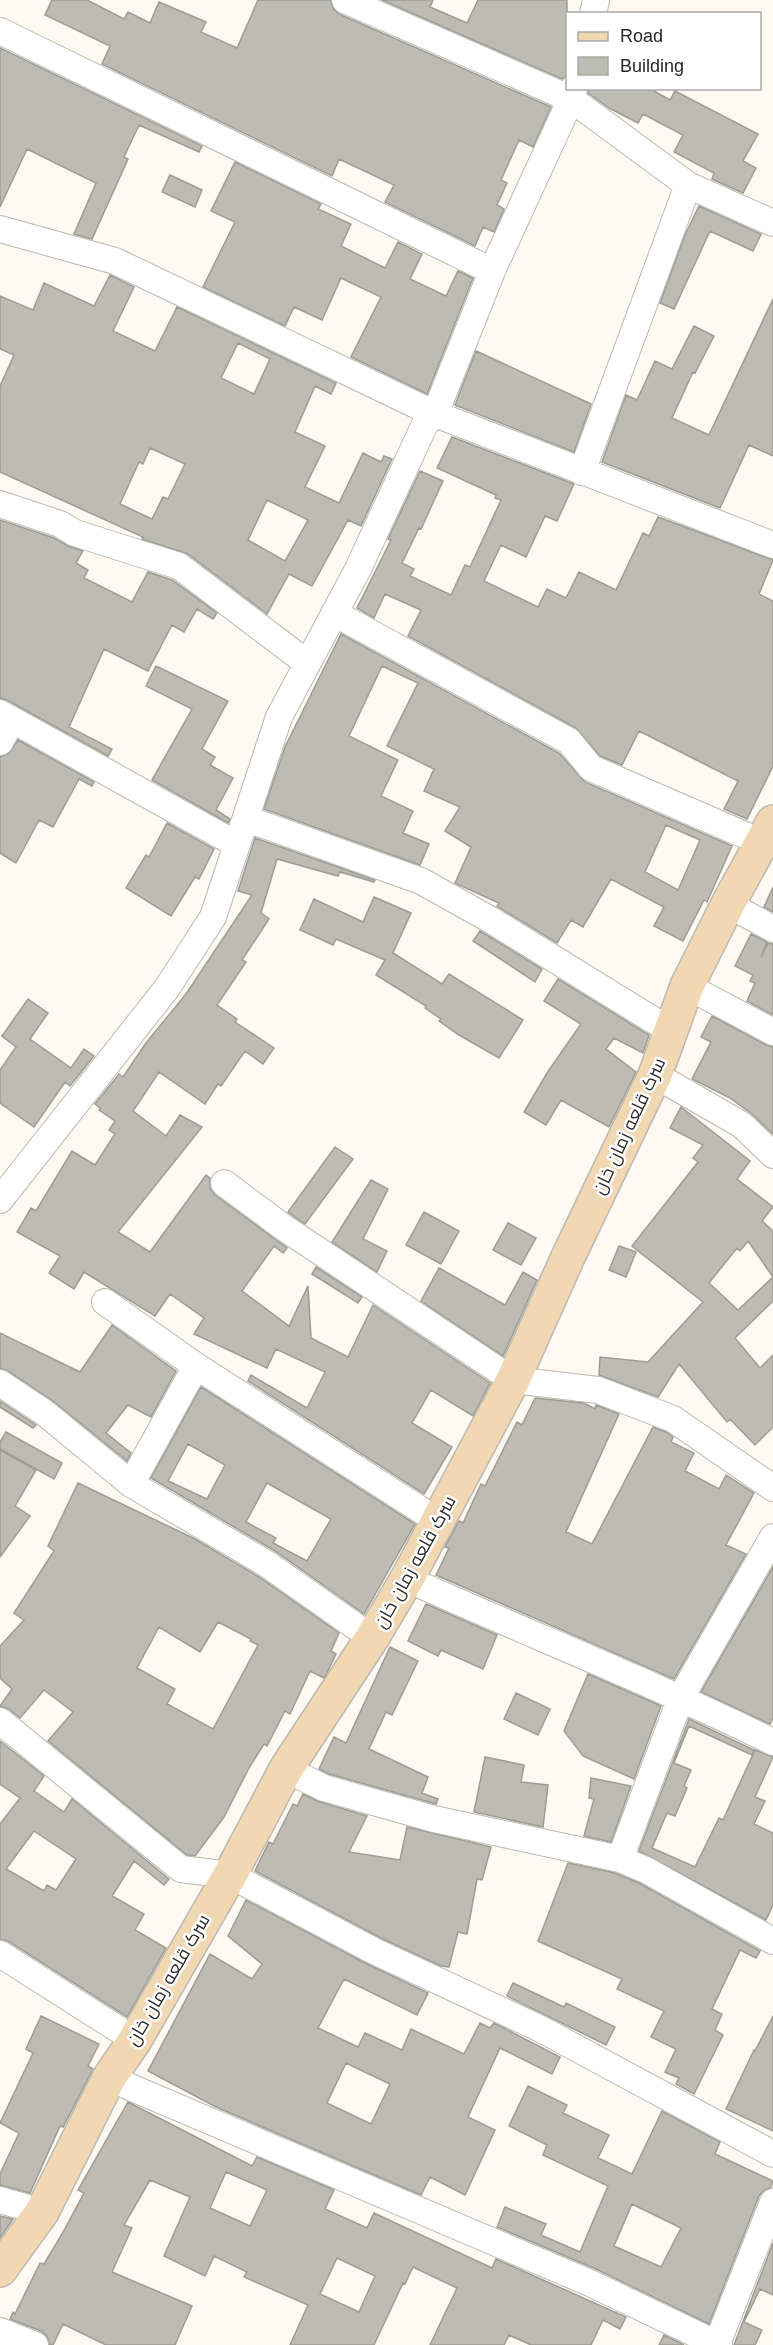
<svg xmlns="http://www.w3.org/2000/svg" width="773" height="2345" viewBox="0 0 773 2345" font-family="Arial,Cairo,sans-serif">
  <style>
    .building { fill: #bcbcb4; stroke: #9c9c94; stroke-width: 1.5; fill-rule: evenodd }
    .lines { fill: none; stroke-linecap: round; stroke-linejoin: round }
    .street-casing { stroke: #bbb8b0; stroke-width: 28 }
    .secondary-casing { stroke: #bbb8b0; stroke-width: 36 }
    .street { stroke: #fff; stroke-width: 26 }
    .secondary { stroke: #f2d7b3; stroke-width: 33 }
    .labels { text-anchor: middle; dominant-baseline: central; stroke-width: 5; stroke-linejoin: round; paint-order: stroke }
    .street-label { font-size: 18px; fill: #282724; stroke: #fff }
  </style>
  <rect width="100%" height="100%" fill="#fefaf3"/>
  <path class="building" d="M52,0H87L124,19L128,12L150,23L159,2L206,22L201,32L237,48L258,0H330L333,8L339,14L551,107L533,147L519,140L501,180L507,183L497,205L504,209L494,232L483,227L475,246L385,202L394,185L339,159L332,176L102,64L110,46L45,15Z
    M382,0H433L430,7L467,23L478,0H567V75L562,79Z
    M0,48L202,146L199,152L139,125L124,157L128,159L92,239L74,234L96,183L27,149L0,207Z
    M589,88H649L670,100L675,91L758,134L743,161L756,168L743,193L712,179L714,173L674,152L683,135L643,114L638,123L609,108L588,93Z
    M235,162L321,204L318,209L351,224L341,246L385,268L398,242L422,254L410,279L446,296L458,271L473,278L427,394L351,357L381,297L341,278L322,320L294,307L285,326L203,287L235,222L211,211Z
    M170,175L202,190L195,207L162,192Z
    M699,206L761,234L753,251L710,231L674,309L660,303L685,235Z
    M110,275L134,287L113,331L155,351L177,307L336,383L331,394L315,386L295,432L325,446L305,487L339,503L363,453L381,462L384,456L392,459L361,526L348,520L312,586L289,574L267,614L188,554L142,539L143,537L0,472V386L14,355L0,349V296L33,310L44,283L94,306ZM238,343L270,359L254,394L221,378ZM150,448L185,464L168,499L163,497L152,519L120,504L139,462L143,464ZM267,500L308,520L285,561L248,540Z
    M773,299V456L749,445L720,508L602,462L626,395L637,400L655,361L672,369L694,326L714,336L695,373L693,372L672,418L709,435Z
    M476,351L591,404L574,452L455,405Z
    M452,437L574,484L557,521L545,516L526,557L501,545L484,581L538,607L547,589L566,598L579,572L616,590L643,533L649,536L658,517L773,560L759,594L773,601V766L747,819L724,809L738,781L639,731L622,765L600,756L576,728L408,636L421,610L385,594L374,618L357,608L391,540L388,539L420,471L443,481L421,529L419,528L402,563L414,569L410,576L451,595L465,565L470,567L501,500L495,498L496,495L437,468Z
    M0,520L54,538L68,546L83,551L76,563L88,570L84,578L132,602L148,572L172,580L217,613L213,619L197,609L184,632L172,625L148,671L104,649L69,727L112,749L108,756L7,700L0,698Z
    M341,634L559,753L585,782L732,846L707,902L704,900L683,941L654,926L664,907L611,879L583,927L571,920L557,943L497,906L499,903L455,883L471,847L445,831L460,807L424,791L434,769L387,746L418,683L382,666L349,736L398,760L381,796L413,811L403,833L429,844L420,865L264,809L285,747ZM666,825L700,840L678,890L645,872Z
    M156,666L228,701L202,749L215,757L210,765L233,778L216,810L230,819L228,823L152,780L192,709L146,686Z
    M18,740L94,782L92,786L79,779L53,827L39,820L16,863L0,853V757L8,754Z
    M167,823L214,849L199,879L195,877L171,916L126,888L146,855L149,857Z
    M255,838L375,880L374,882L340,872L338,876L277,859L261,913L269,919L242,960L246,962L217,1005L237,1019L235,1022L274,1048L263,1064L245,1051L221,1086L218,1084L205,1104L159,1072L133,1111L166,1136L180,1115L202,1127L118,1232L150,1252L206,1175L210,1178V1188L215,1195L287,1248L283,1253L274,1246L242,1291L289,1326L308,1286L311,1338L348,1357L373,1305L490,1383L473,1416L431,1390L412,1423L452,1447L424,1494L248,1381L251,1375L307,1408L325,1372L276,1349L267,1368L194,1334L204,1318L170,1294L155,1316L84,1272L74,1289L49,1273L60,1256L17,1232L31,1208L36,1211L72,1151L95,1165L115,1134L109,1130L115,1121L99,1110L100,1108L95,1104L119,1074L123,1077L146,1043L186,994L252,895L238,891Z
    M773,887V912L764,907Z
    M374,897L411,913L393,953L442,984L449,974L523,1020L499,1058L459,1035L439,1021L441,1019L425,1008L426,1006L376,975L385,960L336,939L333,945L300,930L314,899L363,922Z
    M480,931L542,969L535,982L473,941Z
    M751,934L767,942L761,957L768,943L773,944V1015L747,1001L755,983L750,981L753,975L735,966Z
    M558,979L649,1035L643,1053L614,1038L606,1049L636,1072L609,1127L561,1100L546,1125L524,1112L547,1073L581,1024L544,1001Z
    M28,999L48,1013L30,1039L71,1068L84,1049L94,1056L70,1086L65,1082L34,1127L0,1103V1070L16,1047L2,1036Z
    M712,1016L766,1045L773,1047V1134L752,1114L730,1098L692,1079L711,1042L701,1037Z
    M681,1107L750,1161L737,1179L773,1207L762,1221L773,1231V1301L735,1338L760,1368L773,1355V1427L755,1445L730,1419L727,1422L679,1364L658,1397L599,1375L600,1357L648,1362L703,1302L632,1246L698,1162L693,1158L703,1145L670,1128ZM748,1241L773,1277L738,1310L709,1283L737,1248L740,1251Z
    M335,1147L353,1159L305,1224L288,1212Z
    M371,1180L388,1189L363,1239L387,1251L377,1272L332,1242Z
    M424,1212L459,1231L441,1264L406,1245Z
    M508,1223L536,1238L521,1265L493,1250Z
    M619,1246L636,1252L626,1277L609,1270Z
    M316,1267L362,1297L358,1303L312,1274Z
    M439,1268L505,1305L523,1272L537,1280L503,1356L421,1301Z
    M112,1325L176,1371L151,1417L128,1405L106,1433L131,1453L127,1461L53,1401L8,1371L0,1368V1333L80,1372Z
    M201,1387L415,1524L364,1614L275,1551L151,1478ZM188,1444L225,1465L207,1499L168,1481ZM267,1483L331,1519L307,1561L273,1543L276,1538L246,1522Z
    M535,1398L584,1403L595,1409L596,1405L619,1414L566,1532L592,1544L653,1427L666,1432L673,1437L671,1442L694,1453L685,1471L719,1489L726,1475L754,1493L726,1545L746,1554L674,1679L436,1575L449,1548L445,1547L459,1521L463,1523L481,1484L485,1486L517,1422L522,1425Z
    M0,1401L36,1425L33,1428L0,1407Z
    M6,1432L62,1463L54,1479L0,1449V1442Z
    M0,1450L36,1470L15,1506L30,1516L0,1557Z
    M78,1483L193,1538L259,1577L339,1633L331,1651L336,1654L327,1673L324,1678L310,1671L290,1714L285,1711L267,1746L264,1744L249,1768L224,1817L195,1856L187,1855L48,1741L73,1712L44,1690L20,1718L9,1709L0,1706L12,1689L0,1678V1646L24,1620L14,1613L54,1551L48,1546ZM218,1622L251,1639L250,1641L258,1645L213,1729L167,1704L175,1689L137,1668L159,1627L200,1652Z
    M773,1567V1718L770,1724L701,1692Z
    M426,1604L497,1635L483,1669L441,1650L438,1656L408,1641Z
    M390,1647L418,1661L392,1715L386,1712L369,1749L428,1777L422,1793L438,1799L436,1804L329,1774L319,1769L334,1737L346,1743Z
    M588,1674L661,1706L634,1779L583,1756L564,1731Z
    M516,1693L550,1709L538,1735L504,1719Z
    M689,1719L754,1750L752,1755L689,1726L674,1763L691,1770L684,1786L687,1788L675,1816L667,1813L652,1848L695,1867L719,1818L723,1820L755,1750L773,1757L755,1797L765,1801L754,1824L773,1833V1905L766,1920L639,1851Z
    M0,1741L44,1776L34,1791L64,1812L72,1799L169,1879L164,1885L134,1861L112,1896L144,1914L135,1930L166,1948L127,2017L8,1941L0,1939V1824L20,1798L0,1784ZM34,1831L76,1859L56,1890L47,1885L44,1891L6,1869Z
    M485,1757L524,1765L521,1782L548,1785L543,1827L474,1812Z
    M591,1778L631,1786L611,1842L584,1836L594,1799L589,1798Z
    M303,1794L320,1802L367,1816L349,1852L400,1860L407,1827L491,1847L482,1880L477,1879L467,1934L458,1932L449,1967L441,1966L381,1938L255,1871L269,1842L273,1844L293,1804L297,1806Z
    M568,1863L615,1873L639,1883L760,1951L756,1958L740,1950L712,2009L722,2014L715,2030L723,2035L694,2094L676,2084L679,2078L665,2072L676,2049L651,2037L664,2011L617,1989L622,1979L538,1941Z
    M246,1900L367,1964L428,1993L417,2015L344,1979L318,2028L358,2047L365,2033L402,2050L411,2029L464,2054L480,2023L490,2028L494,2023L560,2057L552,2074L500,2048L468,2117L495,2130L465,2195L430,2177L421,2195L216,2107L148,2071L210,1954L252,1979L262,1964L228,1936ZM346,2063L390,2084L371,2124L327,2103Z
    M513,1983L564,2007L566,2003L615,2027L606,2045L507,1996Z
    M41,2016L99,2044L88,2066L93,2069L63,2127L60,2126L30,2193L0,2185V2174L19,2133L0,2123L33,2053L26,2049Z
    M773,2016V2131L726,2109L754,2050L755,2051Z
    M528,2086L567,2105L563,2113L609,2135L598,2158L632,2174L662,2111L720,2142L715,2154L773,2181L771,2187L763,2191L759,2196L709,2324L596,2269L497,2227L505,2207L546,2224L541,2235L580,2252L608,2186L543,2155L547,2145L509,2126ZM632,2204L681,2228L661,2267L614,2246Z
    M128,2102L252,2166L257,2157L334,2190L325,2209L367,2228L374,2213L492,2268L496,2259L626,2317L620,2329L603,2320L591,2345H531L509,2335L504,2345H430L457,2288L413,2267L405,2284L403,2283L374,2345H290L308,2305L244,2277L247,2272L214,2256L205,2276L164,2256L190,2197L150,2180L124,2225L132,2228L112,2272L192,2306L175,2345H106L63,2324L53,2345H50L47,2336L41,2331L10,2319L13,2312L15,2314L40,2263L44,2264L62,2234L84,2193L78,2190ZM226,2172L267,2190L250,2226L210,2208ZM337,2258L375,2276L359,2312L320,2294Z
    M0,2216L13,2219L0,2238Z
    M773,2243V2295L760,2289L744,2322L762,2330L755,2345H734Z
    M664,2335L684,2345H659Z"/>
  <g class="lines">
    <g class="street-casing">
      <path id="street" d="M345,0L571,99L688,185L773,223
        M593,14L596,0
        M0,31L492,271
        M0,229L115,261L435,414L773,545
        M582,472L688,185
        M0,504L60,524L75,533L179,566L307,663
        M334,613L569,741L591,768L761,842
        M0,713L236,844
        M0,742L12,720
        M247,819L421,881L491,920L671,1031
        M728,904L773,929
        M687,986L773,1032
        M655,1075L742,1125L773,1155
        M224,1183L283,1227L513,1380L598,1390L673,1419L773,1488
        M0,1200L167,988L213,917L279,717L358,569L425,424L435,414L492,271L571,99L574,88
        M105,1302L196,1366L438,1521
        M0,1383L45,1413L131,1484L267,1564L372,1638
        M131,1484L196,1366
        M407,1579C529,1634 653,1683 773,1742
        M0,1721L181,1869L230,1875L374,1951L539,2028L773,2154
        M286,1769L324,1788L434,1819L620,1859L646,1870L773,1941
        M620,1859L681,1697L773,1537
        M0,1954L135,2040
        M109,2078L590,2283L719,2345
        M0,2200L42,2212
        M0,2331L35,2345
        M717,2344L773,2202"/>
    </g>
    <g class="secondary-casing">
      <path id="secondary" d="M0,2270L42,2212L109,2078L135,2040L230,1875L286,1769L372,1638L407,1579L513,1380L568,1257L655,1075L687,986L728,904L773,822"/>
    </g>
    <use href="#street" class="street"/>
    <use href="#secondary" class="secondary"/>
  </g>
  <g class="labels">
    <g class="street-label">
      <text transform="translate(629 1126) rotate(-65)">سرک قلعه زمان خان</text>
      <text transform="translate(415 1562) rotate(-61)">سرک قلعه زمان خان</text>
      <text transform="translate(168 1980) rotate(-60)">سرک قلعه زمان خان</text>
    </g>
  </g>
  <rect x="566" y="12" width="195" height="78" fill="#ffffff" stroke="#a9a9a7" stroke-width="1.5"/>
  <rect x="578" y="32" width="30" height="9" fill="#f2d7b3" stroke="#a9a9a7" stroke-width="1.5"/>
  <text x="620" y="42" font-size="18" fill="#282724">Road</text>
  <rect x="578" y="57" width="30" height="18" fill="#bcbcb4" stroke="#a9a9a7" stroke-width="1.5"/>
  <text x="620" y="72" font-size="18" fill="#282724">Building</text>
</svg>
